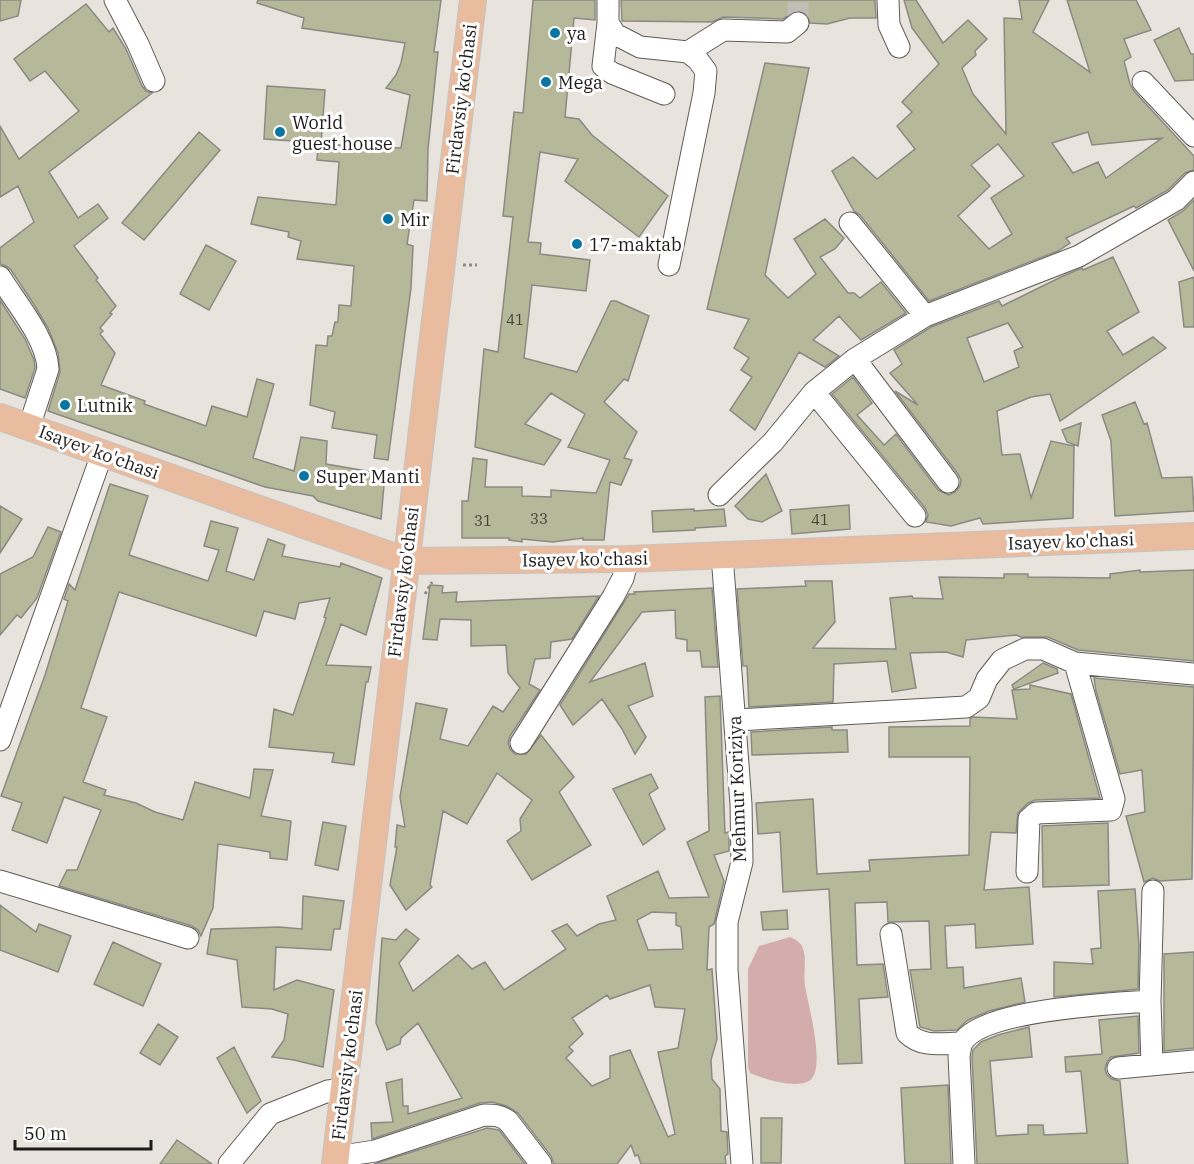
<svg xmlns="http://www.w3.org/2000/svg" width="1194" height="1164" viewBox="0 0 1194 1164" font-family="'IBM Plex Serif',serif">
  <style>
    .forest { fill: #d3adac }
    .building { fill: #b6b999; stroke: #898a83; stroke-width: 1.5; fill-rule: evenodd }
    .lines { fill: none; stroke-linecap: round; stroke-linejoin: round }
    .minor-tunnel { stroke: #c0bcb6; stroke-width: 21; stroke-dasharray: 21 10; stroke-linecap: butt }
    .minor-casing { stroke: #5f5c56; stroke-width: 23 }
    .major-casing { stroke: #c4c4c3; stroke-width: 28 }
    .path { stroke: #8d8a85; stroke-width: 3; stroke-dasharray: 3 3; stroke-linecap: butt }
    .minor { stroke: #fff; stroke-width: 21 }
    .major { stroke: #e9bb9f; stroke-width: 26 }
    .poi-dot { fill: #0a75a1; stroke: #fff; stroke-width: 2 }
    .labels { text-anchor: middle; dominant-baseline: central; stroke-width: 6; stroke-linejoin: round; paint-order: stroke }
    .number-label { font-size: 15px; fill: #44433a }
    .poi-label { font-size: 18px; fill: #1e1c1a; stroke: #fff; text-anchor: start }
    .street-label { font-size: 18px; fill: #1e1c1a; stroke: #fff }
  </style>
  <rect width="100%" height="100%" fill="#e8e4dd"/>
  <path class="forest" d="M790,937C796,940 801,942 803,949C807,959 803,974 805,986C808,1004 827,1071 809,1081C795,1089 764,1079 750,1073L748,1067V969L759,946Z"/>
  <path class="building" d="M0,0H21L18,16L0,21Z
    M258,0H441L434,52H438L428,149L427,201L414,200L407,244L413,246L411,288L388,460L374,458L377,435L332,428L335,412L310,405L316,345L327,346L328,336H332L335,322H338L339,305L351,306L354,266L297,259L301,241L288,237L289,232L251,224L258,197L336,205L339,162L317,160L318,144L401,148L410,95L386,88L396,75L401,63L405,43L302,28L304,18L257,3Z
    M533,0H595V20L574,18L565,117L579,119L592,135L668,196L639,237L565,181L578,159L540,152L528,242L541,243L540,254L590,260L586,291L532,285L524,358L577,372L611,301H616L649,316L628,381L624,379L604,402L637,432L624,458L632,460L621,485L610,482L604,540H583V538L553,542L522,539V542L509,540V538H462V501H468L473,458L487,460L485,487H522V496L551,497V490L596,493L610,460L568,447L585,414L551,393L525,424L561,440L544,465L475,447L484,349L498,352L513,217L503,216L514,112L523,113Z
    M621,0H875L876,18H850L827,24L810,23L807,15L797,10L783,19L723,17L712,22L622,21Z
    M904,0H916L943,43L968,20L987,39L975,51L976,55L962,68L973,94L1006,134L1004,18L1022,19L1019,0H1049L1033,32L1090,72L1067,0H1136L1151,30L1124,39L1131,57L1124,61L1130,84L1134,91L1194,156V170L1185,173L1168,190L1136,208L1134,206L1066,238L1070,243L1058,251L929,301L860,215L854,211L832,171L853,157L877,179L915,149L897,126L912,112L902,102L939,64L912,28ZM1088,132L1092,145L1162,138L1106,178L1098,162L1073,173L1052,143ZM998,144L1024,176L991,198L1012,234L989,249L958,216L990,186L971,165Z
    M86,4L109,32L113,28L126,49L142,86L146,91L152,93L49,172L78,218L98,204L108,218L74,246L98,278L96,280L116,306L110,313L112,314L100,328L103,331L100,334L115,353L101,385L145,401L144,404L206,426L212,406L247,417L257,379L274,384L253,458L294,471L301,437L327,441L326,464L385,474L381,519L318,501L313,496L265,487L48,411L60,372L58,353L48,328L33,303L11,270L6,266L0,264V248L34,222L18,186L0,197V126L19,159L79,111L45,71L30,81L14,59Z
    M1179,28L1191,54H1194V80L1175,81L1154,40Z
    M765,63L809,68L765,275L788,298L816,274L794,239L825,219L844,238L835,249L820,257L848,293H854L860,298L881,282L906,313L861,340L839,316L813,340L839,356L825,367L799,352L755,430L730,410L752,377L741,370L749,358L734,348L749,319L707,309Z
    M267,86L325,90L321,143L264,139Z
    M199,132L220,150L144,240L122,223Z
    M1194,200V271L1168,220L1183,211Z
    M206,245L236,261L209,310L180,294Z
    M1113,257L1139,312L1107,331L1123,355L1153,337L1166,348L1060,421L1050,394L1031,397L997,411L1002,455L1020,454L1031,498L1051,441L1074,446L1073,518L983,524L980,518L951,526L926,522L928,515L925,508L832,394L853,377L872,403L857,415L884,445L896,434L938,490L949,495L955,492L960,486L961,480L958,474L895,391L918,405L890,373L902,364L894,350L931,327L999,301L1002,306L1063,276L1082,268L1083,270ZM1008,323L1023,347L1014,351L1019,367L984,382L967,338Z
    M1194,277V327H1184L1179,282Z
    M0,300L25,339L34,360L35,368L25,398L0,389Z
    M1135,402L1144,424L1147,423L1162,478L1192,477L1194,511L1115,516L1111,441L1102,415Z
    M1081,423L1078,446L1067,442L1062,430Z
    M766,474L782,511L762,522L748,519L735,506Z
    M110,484L148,496L129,555L208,581L219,550L204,546L211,521L238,528L226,571L254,580L268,539L285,545L282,556L340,567L341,563L382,578L366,635L341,624L326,665L371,667L368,682H366L354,765L332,762L334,753L269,747L274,709L293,715L326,618L324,617L330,598L299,603L295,619L264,611L256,636L119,592L81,708L107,717L83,782L106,790L104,795L136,803L155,812L183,820L195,782L250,798L254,769L273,770L261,816L291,821L287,860L270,858V852L218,844L213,908L201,936L198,930L192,926L59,886L67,870H77L101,810L64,797L47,843L12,830L22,803L1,796L45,675L68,601L64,599L69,584L75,590Z
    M849,505L850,529L792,534L790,510Z
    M0,506L22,519L0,553Z
    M694,509V511L724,509L726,526L695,528V530L653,532L652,511Z
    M48,527L61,532L37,598L21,618L17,615L0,635V574L33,557Z
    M1140,570V572L1194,570V661L1078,650L1048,637H1021L1016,635L966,640L963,657L946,652L910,653L916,688L892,692L887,661L834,664L833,702L749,707L747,666H743L737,589L806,586L805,581H832L835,622L813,648L896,649L890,598L912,596L913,598L943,599L939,577L1004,578V574H1028V577L1110,578V574Z
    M430,585L443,586L442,593L457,592L456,602L599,596L572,639L551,642L550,658L535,659L529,684L540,690L510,736L508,743L510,749L515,754H526L541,735L574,777L559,792L591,845L532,880L507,841L521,831L520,819L532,800L497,773L467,824L443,811L430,885L432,887L406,910L390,885L397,847H395L397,825L405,827L400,797L416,703L447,709L440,739L468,746L493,706L503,712L520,688L508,673L506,645L471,646V620L440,619L437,640L423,639Z
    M712,588L718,667H702L700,651H687V640L676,638L675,610L642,612L590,682L645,663L653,696L628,706L646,737L635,754L622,729L602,699L573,725L560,705L629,594H635L634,592Z
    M1043,663L1057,669L1058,673L1014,689L1012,685Z
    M1094,678L1194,687L1192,879L1160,881L1153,878L1144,882L1126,816L1145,812L1142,770L1120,774L1096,691Z
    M1030,685L1071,694L1100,798L1035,800L1028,803L1018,813L1016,833L991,832L984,890L1029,887L1033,944L976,948L975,924L945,926L947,968L963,967L964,988L1021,978L1025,1002L989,1011L968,1020L957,1030L934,1031L920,1027L910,970L931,969L929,921L888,922L887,902L855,903L857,965L883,964L888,997L859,999L862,1063L838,1064L829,889L783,892L780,832L758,834L756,803L813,799L817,874L870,871L869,860L969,855L970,757H889V727L970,726V719L973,717L1017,719L1012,690L1030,689Z
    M720,696L725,833L729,832V851L714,855L724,881L714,924L709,927L707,970L712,969L717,1039L711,1060L712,1079L720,1089L721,1131L727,1132L728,1154L725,1156L726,1164H641L638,1155L635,1156L631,1145L617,1164H554L551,1156L518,1113L507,1106L492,1102L480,1103L372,1139L371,1123L393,1122L386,1083L402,1079L403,1106H408V1114L462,1098L418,1023L401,1038L400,1044L387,1050L376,1023L382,938L396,940L406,929L419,939L399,963L413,991L458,955L472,969L485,962L504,990L566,949L552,931L567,924L577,936L599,924L616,920L607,896L658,871L669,898L709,897L687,842L709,831L705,697ZM652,912L676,913V925L681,927L683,949L648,950L637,920ZM650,985L655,1007L685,1009L678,1048L658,1052L675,1134L668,1137L630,1050L610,1056V1078L592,1086L566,1058L573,1051L569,1047L583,1034L572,1018L607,995L610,999Z
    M832,727V730H847L848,752L752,755L751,732Z
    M651,774L658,788L649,794L665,829L643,845L613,789Z
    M323,822L346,826L338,870L315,865Z
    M1108,823L1109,885L1043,887L1042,826Z
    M1135,889L1139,945L1138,989L1054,997V962L1093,964L1091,949L1101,948L1098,891Z
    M303,896L344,901L340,929H334L331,950L276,947L274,990L297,980L334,990L323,1067L294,1060L272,1057L284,1040L288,1014L272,1009L242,1007L237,960L207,954L211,929L279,927L302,929Z
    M0,905L36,932L39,924L71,936L58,972L0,950Z
    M787,910L788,929L763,930L761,912Z
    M113,942L161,964L143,1006L94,984Z
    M1194,952V1048L1164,1051V954Z
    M1138,1016L1139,1053L1111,1057L1107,1062L1105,1069L1107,1075L1112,1079L1120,1081L1128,1164H977L972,1057L973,1050L981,1042L998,1035L1029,1027L1032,1057L990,1061L996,1136L1028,1134V1125H1043L1044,1135L1087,1133L1081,1071L1066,1072L1065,1057L1102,1054L1099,1020Z
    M158,1024L178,1037L160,1065L140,1053Z
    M234,1047L261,1101L247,1113L217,1058Z
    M948,1085L951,1164H905L901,1088Z
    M761,1118H782L781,1163H761Z
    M487,1128L499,1130L525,1164H374Z
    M177,1140L212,1164H160Z"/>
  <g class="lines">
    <path class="minor-tunnel" d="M798,23V0"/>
    <g class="minor-casing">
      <path id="minor" d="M115,0L138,44L154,81
        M608,0V23L615,34L640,47L688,52L698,60L706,71L704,93L669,265
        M888,0L889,25L899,47
        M608,23L603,66L612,73L664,94
        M688,52L723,30L787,32L798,23
        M1143,82L1194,136
        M850,223L925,316
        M0,277C16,303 47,339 48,369L29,427
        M855,359L948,482
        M814,392L915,516
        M719,495L773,442L814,392L855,359L925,316L1079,256L1176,200L1194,182
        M722,555L741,804L742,862L727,922V970L742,1164
        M736,720L966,707L979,698L987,679L1002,660L1025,649H1043L1075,663L1194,674
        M0,740L102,454
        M521,743L613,597L623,578L628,559
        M1027,872L1029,819L1036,813L1111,810L1114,799L1075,663
        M0,881L188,938
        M891,934L907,1033C922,1048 942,1043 962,1043
        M1152,1065L1150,1001L1153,891
        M1118,1068L1194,1061
        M336,1157L375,1151L484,1115C494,1115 500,1115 508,1121L541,1164
        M229,1164L270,1114L328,1091L345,1089
        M964,1164L959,1056C960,1053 960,1046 962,1043C981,1009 1113,1004 1150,1001"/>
    </g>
    <g class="major-casing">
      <path id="major" d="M0,417L406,561L628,559L1194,536
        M335,1164L473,0"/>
    </g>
    <path class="path" d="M463,265H477
      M425,594L432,582"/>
    <use href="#minor" class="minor"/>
    <use href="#major" class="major"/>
  </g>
  <g class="poi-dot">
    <circle cx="555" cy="33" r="6"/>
    <circle cx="546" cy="82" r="6"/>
    <circle cx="280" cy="132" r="6"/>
    <circle cx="388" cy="219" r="6"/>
    <circle cx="577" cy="244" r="6"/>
    <circle cx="65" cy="405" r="6"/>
    <circle cx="304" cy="476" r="6"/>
  </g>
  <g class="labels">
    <g class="number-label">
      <text x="515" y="319">41</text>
      <text x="539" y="518">33</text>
      <text x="820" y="519">41</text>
      <text x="483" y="520">31</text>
    </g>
    <g class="poi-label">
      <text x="567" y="33">ya</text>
      <text x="558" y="82">Mega</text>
      <text x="292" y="122">World<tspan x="292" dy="21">guest house</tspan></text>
      <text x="400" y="219">Mir</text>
      <text x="589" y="244">17-maktab</text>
      <text x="77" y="405">Lutnik</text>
      <text x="316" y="476">Super Manti</text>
    </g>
    <g class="street-label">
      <text transform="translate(461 99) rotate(-83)">Firdavsiy ko'chasi</text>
      <text transform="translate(99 452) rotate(20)">Isayev ko'chasi</text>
      <text transform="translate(1071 541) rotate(-2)">Isayev ko'chasi</text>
      <text transform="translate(585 559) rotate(-1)">Isayev ko'chasi</text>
      <text transform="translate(403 582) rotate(-83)">Firdavsiy ko'chasi</text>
      <text transform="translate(737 789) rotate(-92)">Mehmur Koriziya</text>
      <text transform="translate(347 1065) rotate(-83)">Firdavsiy ko'chasi</text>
    </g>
  </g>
  <path d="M15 1140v9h136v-9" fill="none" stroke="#1e1c1a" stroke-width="3"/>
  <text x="24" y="1140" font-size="18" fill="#1e1c1a" stroke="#ffffff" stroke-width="4.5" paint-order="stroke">50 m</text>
</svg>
